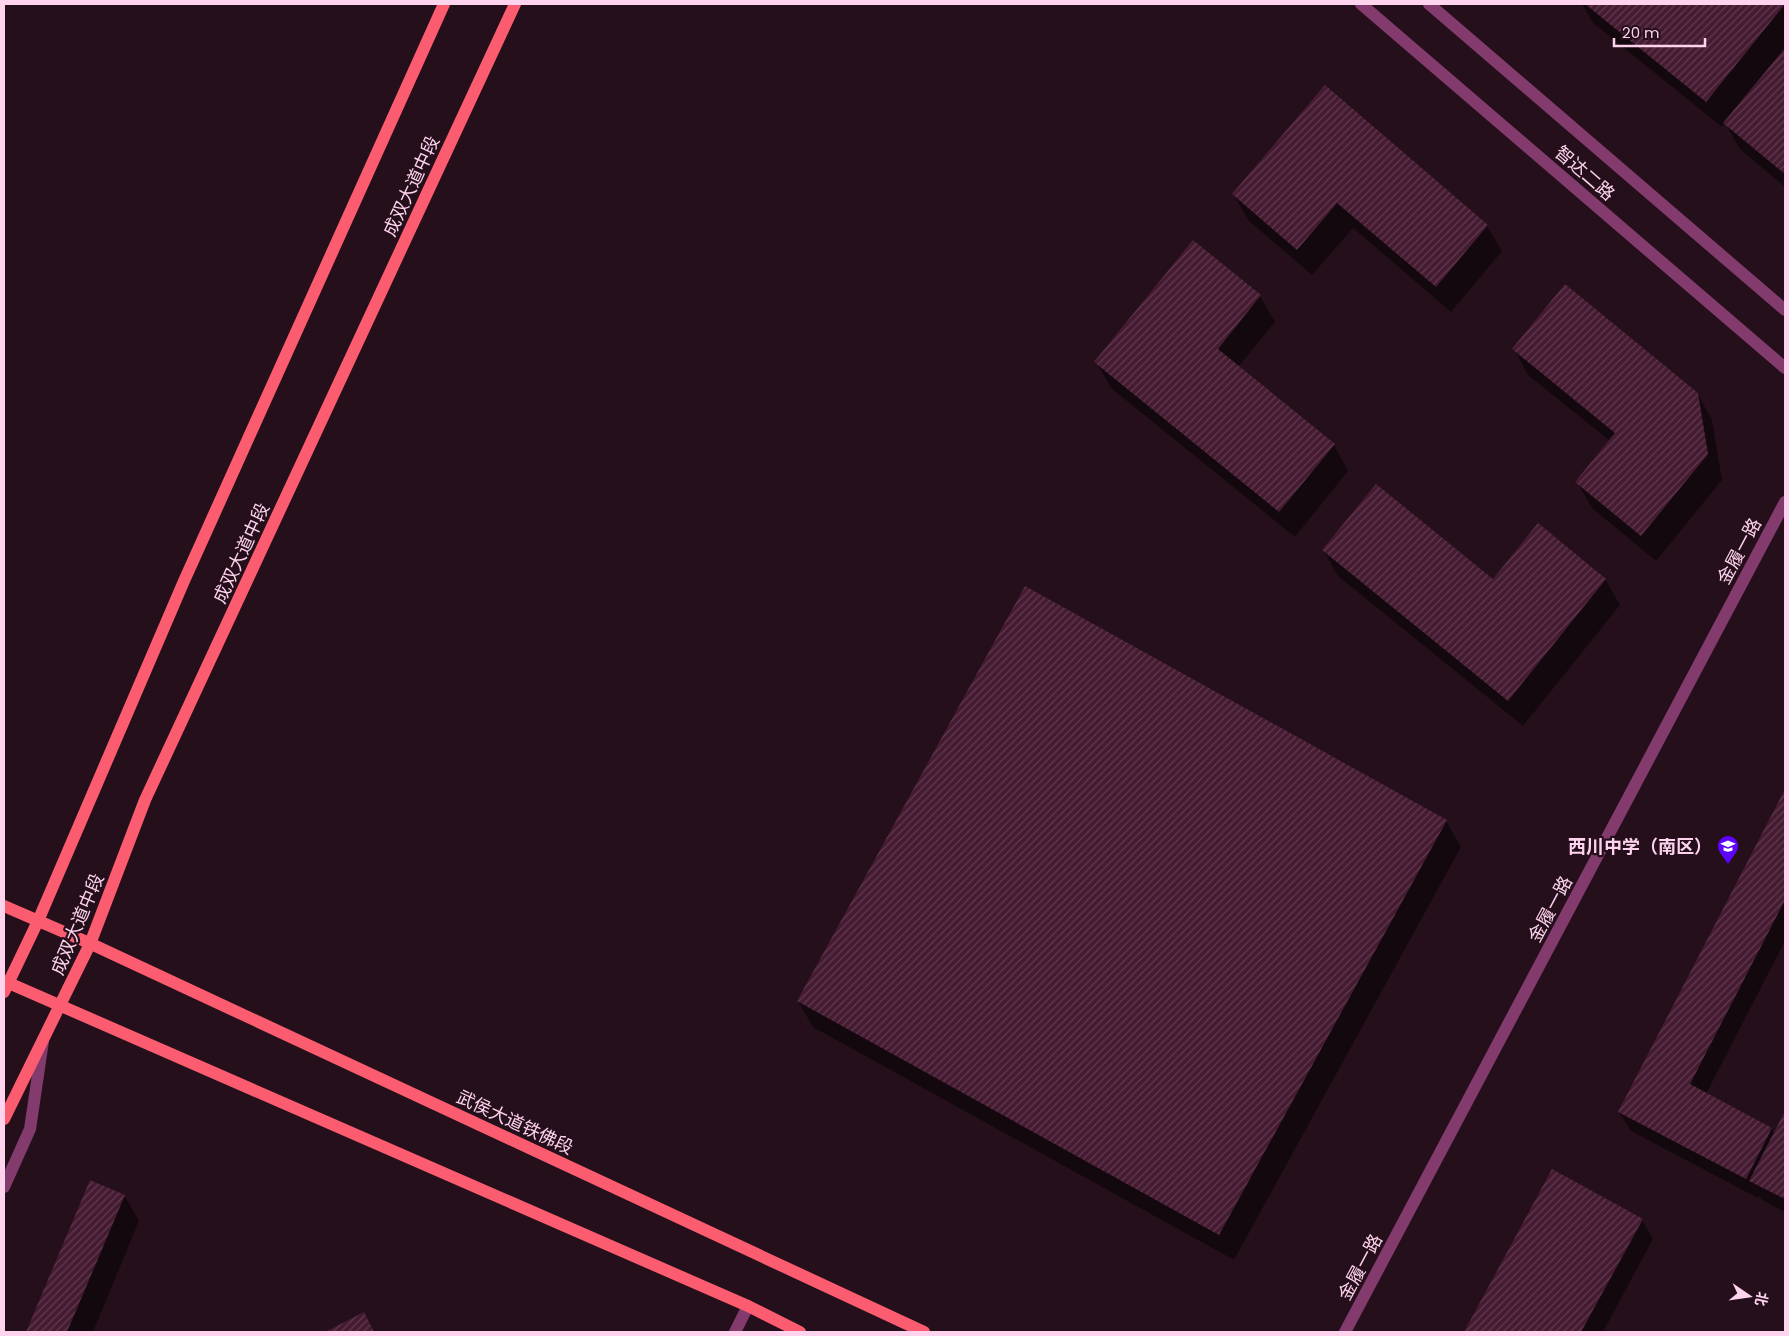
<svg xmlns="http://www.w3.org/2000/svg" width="1789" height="1336" viewBox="0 0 1789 1336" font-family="Poppins,'Noto Sans SC',sans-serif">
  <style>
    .shadow { fill: #0007 }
    .building { fill: url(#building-hatch) }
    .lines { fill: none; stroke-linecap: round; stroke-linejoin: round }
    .minor { stroke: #833b6e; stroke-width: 12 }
    .major { stroke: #fc5c6f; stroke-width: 12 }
    .labels { text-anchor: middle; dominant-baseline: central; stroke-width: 4.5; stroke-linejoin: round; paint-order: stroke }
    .street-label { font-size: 18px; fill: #fed3ee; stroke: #250f1b }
    .poi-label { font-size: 18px; font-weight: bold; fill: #fed3ee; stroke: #250f1b; text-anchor: end }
  </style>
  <defs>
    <pattern id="building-hatch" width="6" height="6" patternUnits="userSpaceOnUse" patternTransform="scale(1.25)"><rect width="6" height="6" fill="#451b32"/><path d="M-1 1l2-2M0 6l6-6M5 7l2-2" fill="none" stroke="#613b50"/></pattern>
  </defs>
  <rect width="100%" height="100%" fill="#250f1b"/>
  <path class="shadow" d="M1582,4H1785V187L1740,149L1725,123L1722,127L1593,23Z
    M1325,87L1487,226L1502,251L1451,312L1353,228L1312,275L1248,220L1234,195Z
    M1260,296L1275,322L1238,367L1334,445L1348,471L1295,537L1111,388L1096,362Z
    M1514,349L1697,393L1712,420L1722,480L1656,561L1592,508L1577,482L1610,441L1528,375Z
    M1323,550L1493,581L1605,579L1620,605L1523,726L1338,576Z
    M1785,791V941L1706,1094L1772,1129L1775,1134L1785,1114V1212L1762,1200L1759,1195L1758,1198L1631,1131L1619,1112Z
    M1446,821L1461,847L1234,1260L813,1027L798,1001Z
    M1553,1171L1642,1220L1653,1239L1603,1332H1466Z
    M91,1181L124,1195L139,1221L93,1332H28Z"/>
  <path class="building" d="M1585,4H1785L1706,102Z
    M1785,48V174L1723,123Z
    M1325,85L1488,225L1436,287L1337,203L1297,250L1232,194Z
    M1193,240L1261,295L1218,349L1335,444L1279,512L1094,362Z
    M1565,284L1698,393L1708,454L1641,536L1575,482L1615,433L1512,349Z
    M1376,484L1493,579L1538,523L1606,579L1508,701L1322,550Z
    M1025,586L1447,820L1219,1235L797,1001Z
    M1785,789V900L1690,1084L1772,1128L1746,1179L1618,1112Z
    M1785,1111V1199L1749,1181Z
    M1552,1169L1643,1219L1581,1332H1464Z
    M90,1180L125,1195L67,1332H26Z
    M364,1312L374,1332H325Z"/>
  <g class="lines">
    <path class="minor" d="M1361,4L1785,368
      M1429,4L1785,310
      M4,1187L30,1129L43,1041
      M735,1332L748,1306
      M1345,1332L1785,502"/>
    <path class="major" d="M4,906L87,942L924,1332
      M4,981L748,1306L800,1332
      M4,992L38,921L184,581L444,4
      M4,1119L90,944L145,800L515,4"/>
  </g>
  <defs>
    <g id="school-pin" transform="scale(1.125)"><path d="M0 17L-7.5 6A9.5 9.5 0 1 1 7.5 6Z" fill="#5c05f9" stroke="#250f1b"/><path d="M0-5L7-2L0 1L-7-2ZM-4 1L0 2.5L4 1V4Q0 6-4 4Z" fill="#fff"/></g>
  </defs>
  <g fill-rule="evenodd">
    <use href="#school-pin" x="1728" y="846"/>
  </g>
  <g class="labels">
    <g class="street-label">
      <text transform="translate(1585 173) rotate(41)">智达二路</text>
      <text transform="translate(411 186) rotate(-65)">成双大道中段</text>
      <text transform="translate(1739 551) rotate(-62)">金履一路</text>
      <text transform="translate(241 553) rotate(-65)">成双大道中段</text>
      <text transform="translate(1550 909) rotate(-62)">金履一路</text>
      <text transform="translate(77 924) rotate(-67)">成双大道中段</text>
      <text transform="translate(515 1122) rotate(25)">武侯大道铁佛段</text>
      <text transform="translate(1360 1267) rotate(-62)">金履一路</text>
    </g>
    <g class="poi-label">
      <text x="1712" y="846">西川中学（南区）</text>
    </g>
  </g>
  <rect width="1789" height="1336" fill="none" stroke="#fed3ee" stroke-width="10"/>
  <g transform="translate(1749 1296) rotate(103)" stroke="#250f1b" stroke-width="4" paint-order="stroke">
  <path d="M0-4L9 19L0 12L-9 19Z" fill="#fed3ee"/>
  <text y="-8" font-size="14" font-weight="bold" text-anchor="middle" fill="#fed3ee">北</text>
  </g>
  <path d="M1614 38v8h91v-8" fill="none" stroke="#fed3ee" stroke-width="2.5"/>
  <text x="1622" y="38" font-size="15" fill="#fed3ee" stroke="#250f1b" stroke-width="4" paint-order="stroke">20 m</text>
</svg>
